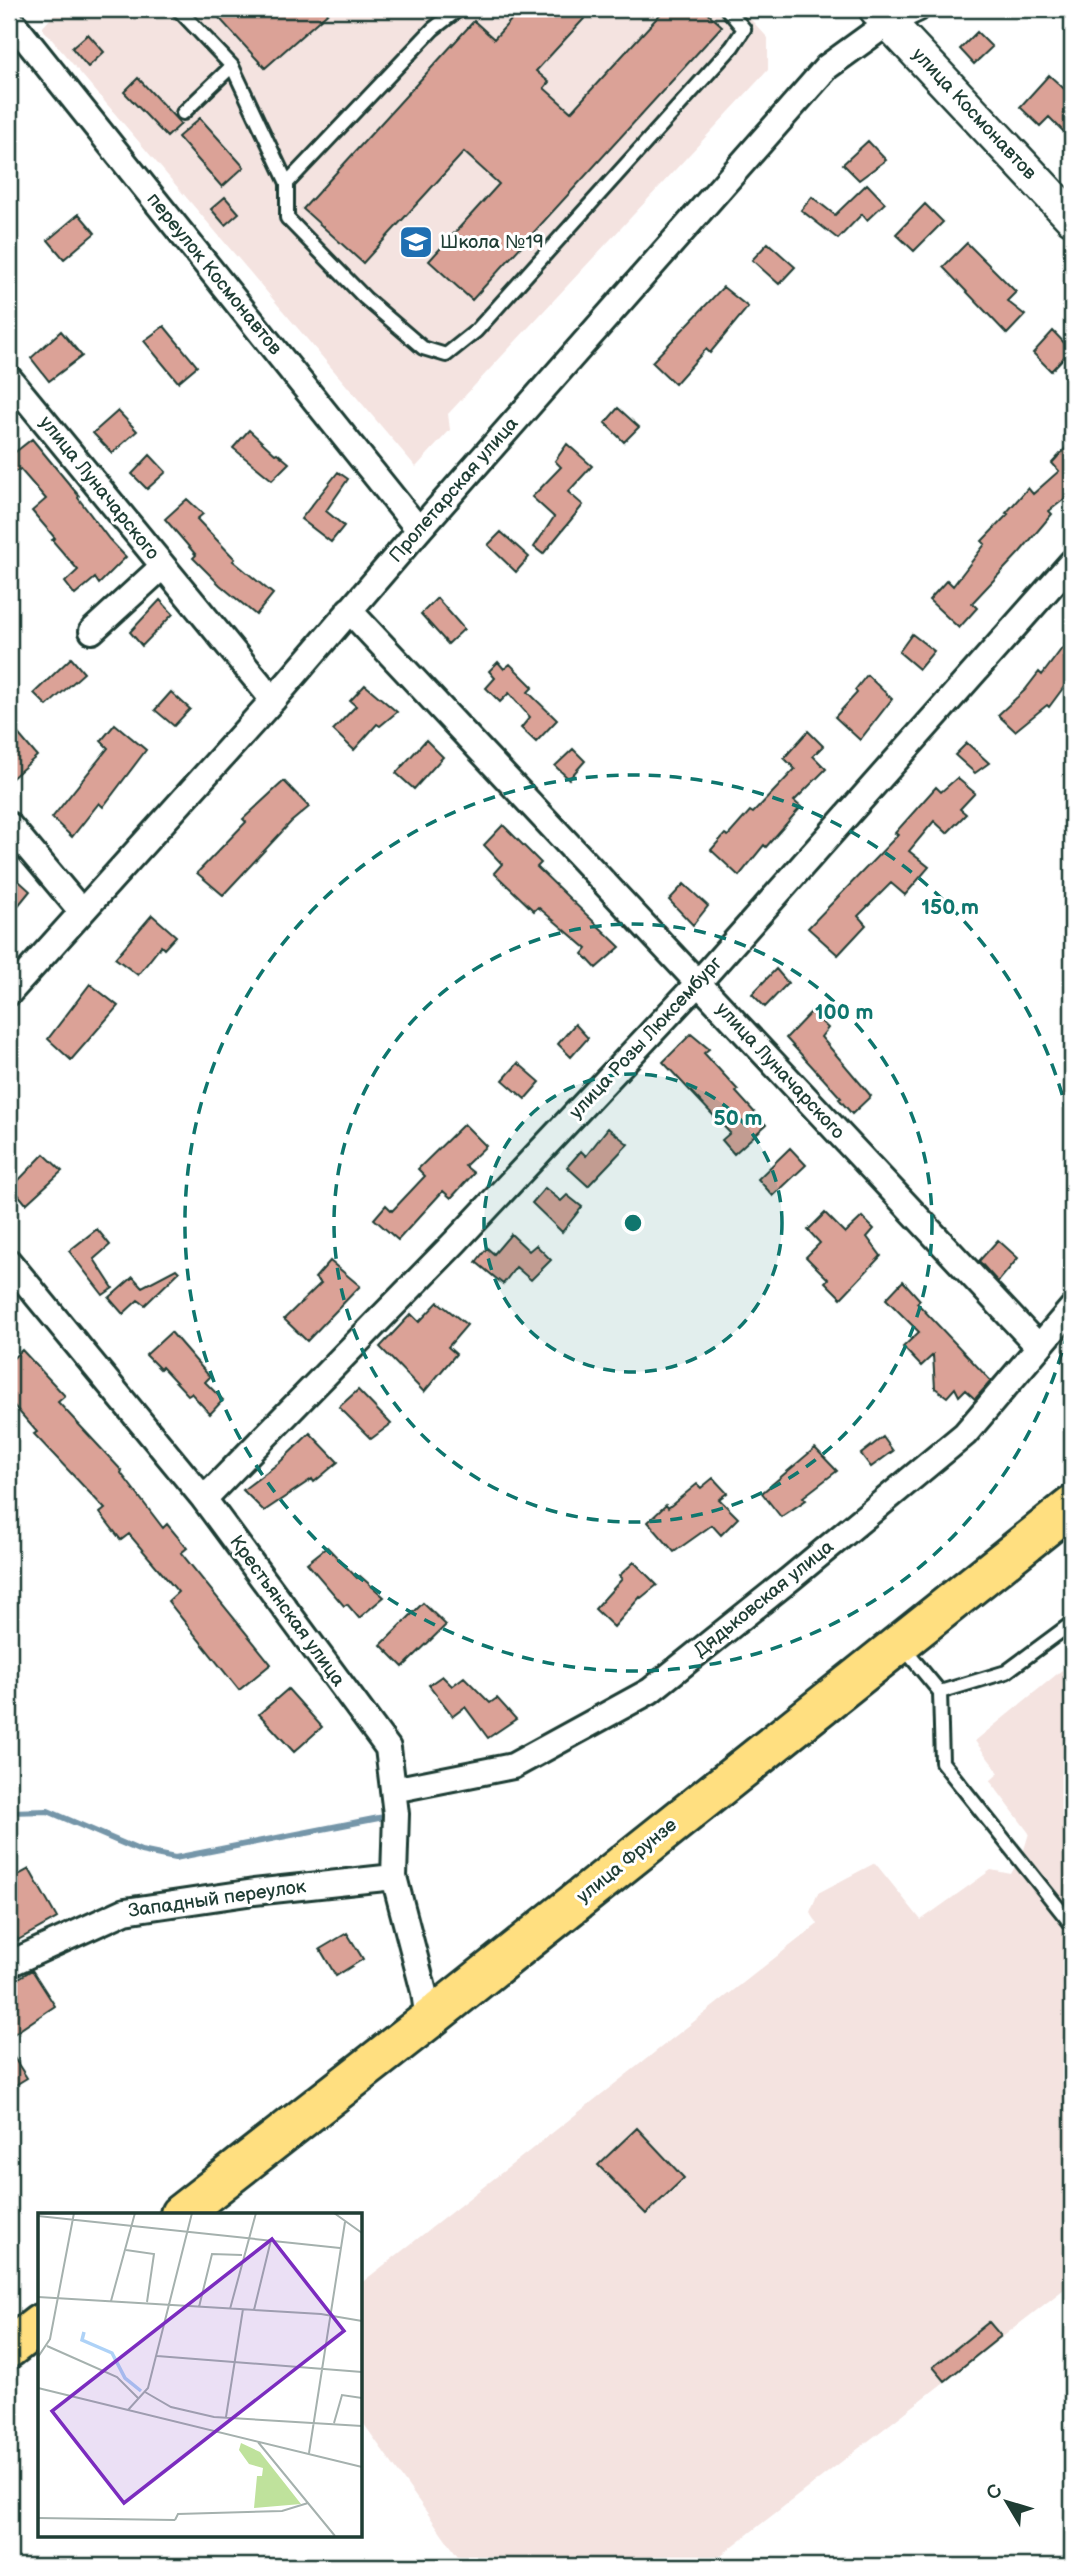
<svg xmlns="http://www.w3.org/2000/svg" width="1081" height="2575" viewBox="0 0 1081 2575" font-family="'Balsamiq Sans',sans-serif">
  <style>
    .built { fill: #f4e3e0 }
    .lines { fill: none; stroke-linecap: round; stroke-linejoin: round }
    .stream { stroke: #7596a9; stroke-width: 6 }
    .building { fill: #dba297; stroke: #1f3d34; stroke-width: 2 }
    .lane-casing { stroke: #1f3d34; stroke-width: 18 }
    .street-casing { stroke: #1f3d34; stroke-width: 30 }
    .secondary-casing { stroke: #1f3d34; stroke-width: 38 }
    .primary-casing { stroke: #1f3d34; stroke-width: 44 }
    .lane { stroke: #fff; stroke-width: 12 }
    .street { stroke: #fff; stroke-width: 24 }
    .secondary { stroke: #fff; stroke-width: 33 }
    .primary { stroke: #ffdf80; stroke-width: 38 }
    .ring { fill: none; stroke: #0f766e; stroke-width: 3.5; stroke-dasharray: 12 9 }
    .labels { text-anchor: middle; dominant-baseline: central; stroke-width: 6; stroke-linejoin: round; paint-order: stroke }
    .street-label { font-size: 19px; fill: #1f3d34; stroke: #fff }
    .poi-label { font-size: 19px; fill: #1f3d34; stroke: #fff; text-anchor: start }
    .inset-river { fill: none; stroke: #aed2f7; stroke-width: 3.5 }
    .inset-road { fill: none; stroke: #a5b1ae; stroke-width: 2 }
    .view { fill: #7b2cbf; fill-opacity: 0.15; stroke: #7b2cbf; stroke-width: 3.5 }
    .inset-edge { fill: none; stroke: #1f3d34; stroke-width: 3.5 }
    .centre { fill: #0f766e; stroke: #fff; stroke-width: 3.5 }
    .ring-label { font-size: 21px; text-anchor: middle; font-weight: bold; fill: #0f766e; stroke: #fff; stroke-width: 6; stroke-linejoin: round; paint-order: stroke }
  </style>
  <rect width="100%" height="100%" fill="#fff"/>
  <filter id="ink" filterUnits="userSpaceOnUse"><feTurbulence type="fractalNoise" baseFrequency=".0143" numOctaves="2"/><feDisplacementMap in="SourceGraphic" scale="14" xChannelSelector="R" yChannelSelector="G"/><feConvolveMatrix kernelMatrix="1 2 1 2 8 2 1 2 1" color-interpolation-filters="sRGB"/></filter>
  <g filter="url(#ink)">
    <path class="built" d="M59,9H741L768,38V70L448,414L450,430L416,467L42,28Z
      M1062,1670L1072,1683V2283L707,2566H465L361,2420L360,2284L818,1924L810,1912L818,1893L875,1863L921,1920L991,1870L1011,1874L1024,1850L1029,1833L990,1781L999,1773L975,1741Z"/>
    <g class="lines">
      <path class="stream" d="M9,1812L48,1811L141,1851L175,1858L389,1816"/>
    </g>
    <path class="building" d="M211,9H332L265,68Z
      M521,9H593L536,71L549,82L544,88L571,112L665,9H703L722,26L472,300L429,261L499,184L464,152L363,263L303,209L474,21L494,39Z
      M977,32L992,47L974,64L960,49Z
      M88,34L104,52L88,67L72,48Z
      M1049,75L1072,96V140L1049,117L1040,126L1020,107Z
      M138,78L181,124L167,137L124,92Z
      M200,118L244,167L222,187L178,137Z
      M868,141L886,160L859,180L843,164Z
      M867,184L885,203L867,220L862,214L838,239L801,210L812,197L835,215Z
      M225,197L239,213L225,225L211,209Z
      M925,204L943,222L914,251L896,234Z
      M79,214L95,233L64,259L48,240Z
      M768,243L795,267L779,284L752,260Z
      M967,243L1016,292L1007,301L1025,315L1007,334L943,267Z
      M723,287L748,307L710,353L706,349L675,384L652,362Z
      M164,326L197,366L178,382L144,341Z
      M61,331L82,356L49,381L31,358Z
      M1053,331L1071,350L1051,371L1033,353Z
      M618,408L639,427L624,442L605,423Z
      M118,411L137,431L112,453L93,433Z
      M249,430L275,454L277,453L289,463L272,480L233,448Z
      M32,439L79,496L78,498L109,539L126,557L99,584L95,578L75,595L65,582L78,570L52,540L55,538L32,511L46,499L20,469L15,472L9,463V457Z
      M1072,441V493L1049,511L1052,514L1020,552L972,603L977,608L959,628L929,600L947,580L953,586L985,544L982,541L1008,514L1006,513L1028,488L1033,494L1059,471L1052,463Z
      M567,444L592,466L568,492L583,505L543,554L534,547L554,517L532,497L561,467L555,461Z
      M150,455L166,472L147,489L132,474Z
      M338,472L348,479L326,511L344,526L331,542L301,519Z
      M187,499L203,514L197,519L235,559L233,561L273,594L256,615L220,585L193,558L196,555L165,519Z
      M501,532L529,557L516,572L488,545Z
      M437,598L464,629L448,644L421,614Z
      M160,600L173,614L142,646L130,632Z
      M912,634L934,651L919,669L899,652Z
      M1072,635V676L1049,707L1047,705L1015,731L998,715L1025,690L1039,672L1042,675Z
      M71,658L84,673L47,706L34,693Z
      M498,662L504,669L510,664L533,687L528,692L557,720L536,742L521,728L530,717L509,693L500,702L486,688L495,678L489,671Z
      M867,675L892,699L860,740L835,717L857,693L855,690Z
      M365,685L397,712L380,726L377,724L354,750L333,730L356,706L350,701Z
      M171,692L190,709L174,726L155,710Z
      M9,723L37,756L9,781Z
      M115,724L146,750L103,807L99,803L72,837L52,818L108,748L101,741Z
      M808,731L823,746L813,756L826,769L794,801L801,807L766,847L764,845L739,876L711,850L725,834L728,836L750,811L753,813L795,769L784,758Z
      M426,740L443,757L414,789L396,773Z
      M967,743L989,763L975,773L955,755Z
      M573,749L585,761L569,779L555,766Z
      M957,778L975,793L960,809L966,814L947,833L934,821L909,851L929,867L905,895L891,883L858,916L866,925L838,955L808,928L898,835L895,833L936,787L941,792Z
      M284,781L309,807L291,822L223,895L197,873L246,822L243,819Z
      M503,825L541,863L537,867L620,947L596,968L583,954L587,949L538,907L534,911L494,873L502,864L484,845Z
      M9,872L30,891L9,917Z
      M684,884L708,906L693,925L669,900Z
      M152,915L176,936L164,949L161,946L138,975L115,958Z
      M776,969L788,983L765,1007L752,994Z
      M90,984L118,1006L71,1060L48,1039Z
      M811,1012L828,1028L821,1037L871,1096L852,1114L839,1099L841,1098L786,1038Z
      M575,1024L588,1038L571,1057L558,1044Z
      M691,1034L709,1049L704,1053L738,1090L736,1092L766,1125L734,1154L722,1140L730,1133L663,1062Z
      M518,1063L540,1082L525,1099L503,1080Z
      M464,1124L486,1146L465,1166L474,1173L451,1198L443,1191L398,1240L374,1219L386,1205L392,1211L425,1176L418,1169Z
      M608,1128L628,1144L588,1186L567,1167L581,1151L586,1156Z
      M790,1148L806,1165L773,1196L758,1179Z
      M44,1154L62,1171L26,1204L12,1187Z
      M545,1188L561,1201L567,1195L582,1207L562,1232L532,1203Z
      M825,1213L845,1233L862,1217L874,1229L867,1237L881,1256L841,1298L825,1282L828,1279L806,1257L820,1243L808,1230Z
      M97,1229L110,1245L94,1259L113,1288L103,1295L69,1251Z
      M511,1234L529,1251L536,1245L551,1260L531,1280L516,1267L503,1284L476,1262L487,1248L494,1254Z
      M998,1240L1018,1258L998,1282L979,1261Z
      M330,1261L360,1286L307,1341L284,1319L321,1283L315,1278Z
      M176,1269L179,1272L145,1305L138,1300L123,1314L109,1298L133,1277L142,1287Z
      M903,1281L920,1300L917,1303L991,1381L975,1399L965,1390L959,1396L955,1388L947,1397L935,1388L933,1355L921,1366L903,1347L919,1332L886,1299Z
      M438,1302L467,1325L448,1347L456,1354L424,1392L380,1347L411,1314L419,1322Z
      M171,1332L210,1377L205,1382L223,1400L210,1414L191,1393L188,1395L162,1367L160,1369L146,1355Z
      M22,1350L65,1396L58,1402L122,1471L121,1473L163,1528L167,1524L187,1548L181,1553L271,1664L239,1690L168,1601L178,1592L129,1534L121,1540L100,1513L105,1509L34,1434L37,1432L9,1400V1362Z
      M358,1390L391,1424L371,1439L339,1407Z
      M310,1433L338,1462L314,1482L312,1479L264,1511L243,1490L280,1462Z
      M883,1437L893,1451L871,1467L861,1454Z
      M815,1448L837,1471L803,1497L806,1500L781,1517L762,1493Z
      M713,1478L727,1493L719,1499L738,1518L721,1535L712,1525L674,1552L648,1522L666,1505L668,1508L697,1484L701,1488Z
      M327,1547L357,1578L360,1576L384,1597L359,1618L347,1604L344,1606L307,1563Z
      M634,1562L657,1585L641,1598L640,1597L614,1627L595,1609L622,1579L619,1576Z
      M423,1603L446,1625L403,1667L381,1645Z
      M442,1676L452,1686L464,1677L490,1703L497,1698L516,1719L488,1738L465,1707L453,1716L429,1685Z
      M288,1689L322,1727L294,1752L259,1714Z
      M29,1869L57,1918L18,1940L9,1925V1880Z
      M347,1933L363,1959L336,1976L320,1949Z
      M32,1970L55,2006L9,2037V1984Z
      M9,2050L27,2078L9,2089Z
      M637,2128L684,2178L646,2214L598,2165Z
      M989,2322L1001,2336L945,2381L933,2367Z"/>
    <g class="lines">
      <g class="lane-casing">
        <path id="lane" d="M178,9L232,66L183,113
          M459,9L433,29L287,183V218L365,298L423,348L446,355L476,331L732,47L744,29L727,9
          M232,66L287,183
          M902,1646L940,1692L942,1762L1072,1925
          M940,1692L1006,1672L1072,1623"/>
      </g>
      <g class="street-casing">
        <path id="street" d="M9,18L419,530
          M9,378L273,700
          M349,610L1039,1347
          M92,631L163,566
          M9,825L82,912
          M9,993L273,700L419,530L827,67L889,22L917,9
          M9,1262L204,1499L388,1748L396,1814L394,1877L424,1992L428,2020
          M204,1499L455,1242L698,983L1072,562
          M393,1790L513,1766L650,1691L790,1579L965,1434L1072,1308
          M9,1964L125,1911L254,1892L394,1877"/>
      </g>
      <g class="secondary-casing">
        <path id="secondary" d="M876,9L1072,218"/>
      </g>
      <g class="primary-casing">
        <path id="primary" d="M180,2214L428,2020L1072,1506
          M9,2348L40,2324"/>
      </g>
      <use href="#lane" class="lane"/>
      <use href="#street" class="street"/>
      <use href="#secondary" class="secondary"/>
      <use href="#primary" class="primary"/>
    </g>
  </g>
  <circle cx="633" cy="1223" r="149" fill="#0f766e" fill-opacity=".12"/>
  <g class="ring">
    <circle cx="633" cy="1223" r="149"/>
    <circle cx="633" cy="1223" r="299"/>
    <path d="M1072 1312A448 448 0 1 1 1072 1134"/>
  </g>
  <defs>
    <g id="school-square" transform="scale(1.75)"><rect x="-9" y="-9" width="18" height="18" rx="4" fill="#1f6fb2" stroke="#fff"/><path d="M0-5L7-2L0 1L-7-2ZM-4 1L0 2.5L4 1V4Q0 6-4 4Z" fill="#fff"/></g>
  </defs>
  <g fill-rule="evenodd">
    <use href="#school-square" x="416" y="242"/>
  </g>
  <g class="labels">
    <g class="street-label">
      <text transform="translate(974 114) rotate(47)">улица Космонавтов</text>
      <text transform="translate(214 274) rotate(51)">переулок Космонавтов</text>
      <text transform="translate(99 488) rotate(51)">улица Луначарского</text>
      <text transform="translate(454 490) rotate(-49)">Пролетарская улица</text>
      <text transform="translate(646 1038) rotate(-47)">улица Розы Люксембург</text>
      <text transform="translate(780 1071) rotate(47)">улица Луначарского</text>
      <text transform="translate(764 1599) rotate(-39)">Дядьковская улица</text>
      <text transform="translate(287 1611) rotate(54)">Крестьянская улица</text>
      <text transform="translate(627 1861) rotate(-39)">улица Фрунзе</text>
      <text transform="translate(217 1899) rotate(-8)">Западный переулок</text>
    </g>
    <g class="poi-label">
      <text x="440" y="242">Школа №19</text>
    </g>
  </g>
  <g transform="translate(38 2213)">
    <rect width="324" height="324" fill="#fff"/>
    <path d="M203,230L222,239L263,291L216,295L219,263H224L225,255L211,251L201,237Z" fill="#bfe29c"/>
    <path class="inset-river" d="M46,119L44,127L74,140L87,165L103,178"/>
    <path class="inset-road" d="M296,0L324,20M0,3L302,35M88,37L116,41L109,89M0,84L283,101L324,108M73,88L97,0M161,94L174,41L204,42M192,96L218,0M216,97L233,27M9,133L79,164L100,185M119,143L324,159M0,144L12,126L36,0M0,175L324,254M107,179L133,194L176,204L324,213M90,197L110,175L154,0M188,204L205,96M296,210L304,182L324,185M220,229L297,323M271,240L307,9M0,305L137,307M137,307L140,301L244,298L270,290"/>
    <path class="view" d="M234,26L306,118L86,290L14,198Z"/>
    <rect width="324" height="324" class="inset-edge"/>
  </g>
  <circle cx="633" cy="1223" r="10" class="centre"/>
  <g class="ring-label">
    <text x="950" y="914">150 m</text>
    <text x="844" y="1019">100 m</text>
    <text x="738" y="1125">50 m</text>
  </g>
  <rect width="1081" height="2575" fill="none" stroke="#fff" stroke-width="35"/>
  <rect x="18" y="18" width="1046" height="2540" fill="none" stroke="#1f3d34" stroke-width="2.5" filter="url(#ink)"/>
  <g transform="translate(1007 2502) rotate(308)" stroke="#ffffff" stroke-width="5" paint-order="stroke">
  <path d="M0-5L12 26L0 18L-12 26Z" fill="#1f3d34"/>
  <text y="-10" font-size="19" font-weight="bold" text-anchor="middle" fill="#1f3d34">С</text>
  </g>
</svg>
